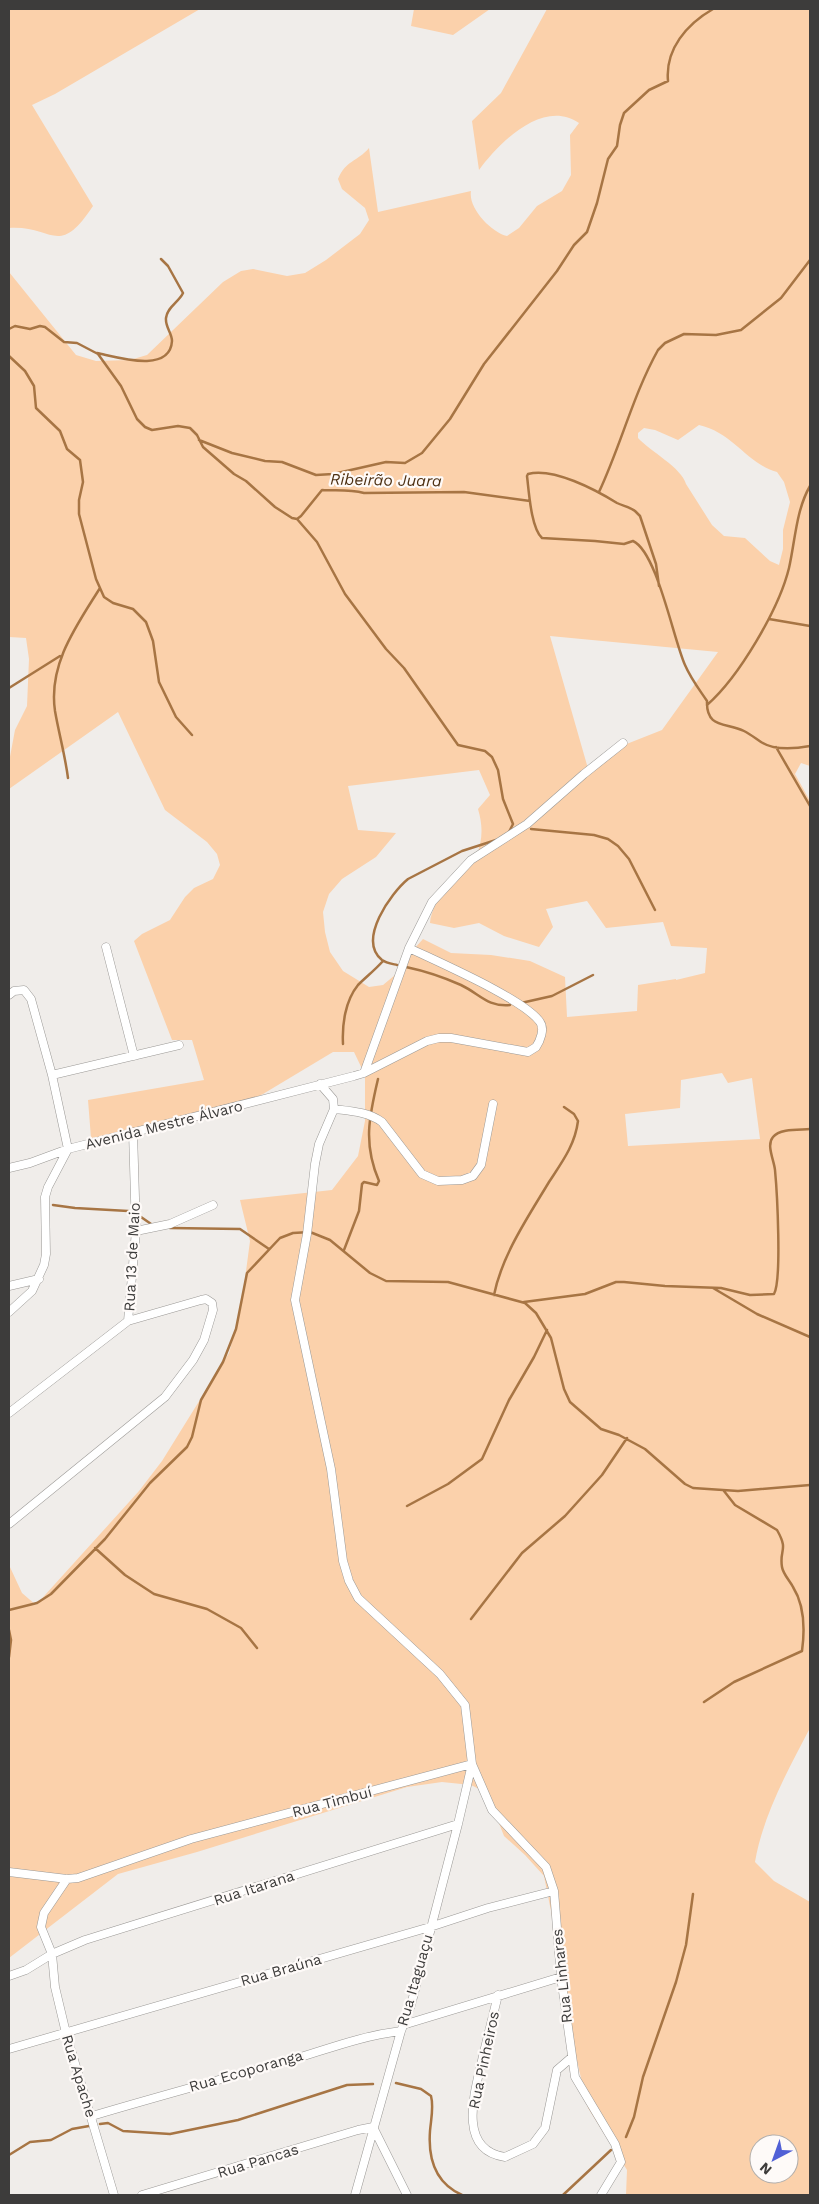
<svg xmlns="http://www.w3.org/2000/svg" width="819" height="2204" viewBox="0 0 819 2204" font-family="'Work Sans',sans-serif">
  <style>
    .green { fill: #fbd1ab; fill-rule: evenodd }
    .lines { fill: none; stroke-linecap: round; stroke-linejoin: round }
    .stream { stroke: #a77544; stroke-width: 2.5 }
    .minor-casing { stroke: #9b9996; stroke-width: 9 }
    .minor { stroke: #fff; stroke-width: 8 }
    .labels { text-anchor: middle; dominant-baseline: central; stroke-width: 4.5; stroke-linejoin: round; paint-order: stroke }
    .street-label { font-size: 15px; fill: #3d3c3b; stroke: #fefaf8 }
    .water-label { font-size: 16px; font-style: italic; fill: #4e3113; stroke: #fefaf8 }
  </style>
  <rect width="100%" height="100%" fill="#f0edea"/>
  <path class="green" d="M9,9H200L55,94L32,105L93,206C58,259 53,225 9,228Z
    M414,9H490L453,35L411,26Z
    M547,9H810V766L801,763L795,774L810,801V1728C788,1770 763,1815 755,1862L774,1881L810,1902V2195H626L627,2170L588,2108L564,2005L554,1926L544,1876L525,1855L504,1836L493,1808L483,1791L471,1785L442,1782L407,1787L197,1852L118,1874L9,1958V1565L22,1593L36,1605L139,1491L162,1461L229,1353L241,1309L250,1241L240,1200L332,1190L358,1156L365,1121V1075L354,1052H333L263,1094L226,1112L178,1126L91,1138L88,1100L204,1080L192,1040H172L134,941L142,934L170,920L185,897L194,888L213,879L220,865L217,854L207,842L165,810L118,712L9,789V762L15,730L27,706L29,659L26,638L9,637V272L76,355L96,361L130,360L147,355L223,282L241,271L253,269L287,276L305,273L326,260L360,234L369,220L365,208L342,189L338,179C346,160 357,162 369,148L378,212L471,191C468,208 491,232 507,236L519,228L537,206L562,191L571,175L570,135L579,123C543,98 499,143 479,170L472,121L501,93ZM699,425C734,433 747,464 777,472L784,482L790,502L783,530V549L779,565L770,561L745,538L724,536L712,525L686,484C682,468 650,451 638,438V433L644,428L655,430L678,440ZM550,636L718,652L662,730L619,747L589,772ZM479,770L490,795L478,809C483,826 483,840 476,856C460,874 432,898 430,923L454,928L479,923L504,936L539,947L553,927L546,909L587,901L606,928L663,922L671,946L707,948L705,973L676,980V979L638,985L637,1011L567,1017L565,977L530,961L491,955L451,953L423,939L404,960L395,975L383,985L369,987L343,971L330,952L325,932L323,912L329,894L342,879L376,857L396,833L358,830L348,786ZM722,1073L728,1083L752,1078L760,1139L628,1146L625,1114L680,1108L681,1080ZM759,2144H789V2174H759Z"/>
  <g class="lines">
    <path class="stream" d="M9,329L15,326L30,329L40,326L45,327L64,342L77,343L98,354L121,386L137,419L145,427L152,430L178,426L190,428L197,435L203,447L234,474L246,481L275,507L292,518L297,519
      M97,353C117,357 170,374 172,341C172,333 165,327 166,318C167,307 179,302 183,293L168,266L161,259
      M9,356L25,371L34,386L36,408L60,431L67,449L80,460L83,482L79,500V514L96,579L104,597L113,603L133,609L146,622L153,641L159,682L176,717L192,735
      M199,440L232,453L265,461L282,462L316,475L333,474L386,462L405,463L422,453L450,419L484,364L557,271L574,245L587,232L597,203L608,159L617,146L620,125L624,113L649,90L668,81C665,49 687,24 713,9
      M599,492C621,445 633,395 658,350L665,343L684,334L716,335L741,330L781,298L810,260
      M297,519L317,542L345,594L386,649L404,668L458,745L485,751L492,757L498,770L503,799L513,824L509,832
      M297,519L301,516L322,490C336,491 349,489 364,493L464,492L530,501
      M659,586L656,564L640,516L635,511C630,507 623,506 617,503C596,490 553,467 528,474L527,476C529,492 531,528 542,538L595,541L624,544L633,541C657,552 673,638 685,665C691,679 699,689 707,701C706,729 726,722 744,731C750,734 755,738 761,742C775,751 794,749 810,746
      M769,619L810,626
      M9,688L60,656
      M707,705C739,677 779,609 789,568C795,542 796,510 810,486
      M776,747L810,806
      M68,778C65,755 59,734 55,711C48,664 77,625 100,588
      M531,829L594,835L608,839L618,846L629,859L655,910
      M397,965C393,964 386,963 382,960C357,940 391,893 408,879L462,851L496,840
      M406,967C425,971 443,977 461,985C480,994 487,1007 510,1005
      M521,1003L552,996L593,975
      M343,1044C342,1025 345,1001 358,985C366,977 375,970 383,961
      M53,1205L75,1208L128,1211
      M141,1217L154,1226
      M170,1228L240,1229L269,1249
      M344,1250L359,1211L362,1184L364,1182L377,1185L379,1181C363,1144 369,1117 378,1079
      M713,1288L757,1314L810,1337
      M494,1295C502,1255 528,1217 549,1182C562,1162 575,1145 578,1121L574,1114L564,1107
      M524,1302L585,1294L616,1282H624L665,1286L721,1288L750,1295L774,1294C782,1280 777,1191 775,1170C774,1160 766,1145 773,1137C780,1128 800,1130 810,1129
      M407,1506L448,1484L482,1459L509,1400L534,1357L547,1330
      M95,1548L125,1575L154,1594L207,1609L241,1628L257,1648
      M9,1610L37,1603L51,1594L105,1539L150,1483L187,1447L192,1437L201,1400L223,1362L236,1329L247,1273L280,1238L293,1233L310,1232L330,1240L370,1273L386,1281L448,1282L525,1303L536,1313L551,1338L564,1389L570,1402L601,1429L619,1435L645,1449L685,1484L693,1488L738,1491L810,1485
      M471,1619L522,1553L565,1516L602,1475L627,1438
      M9,1630L11,1640L9,1657
      M704,1702L734,1682L802,1651C805,1629 805,1606 793,1587C790,1581 783,1574 782,1567C779,1549 789,1551 777,1530L735,1505L724,1491
      M396,2083L421,2089L431,2096C434,2107 431,2119 430,2131C428,2158 435,2183 462,2195
      M100,2124L108,2123L123,2131L170,2134L238,2120L347,2085L373,2084
      M626,2137L634,2117L643,2077L676,1982L686,1945L693,1894
      M9,2155L30,2142L51,2140L72,2129L89,2126
      M563,2195L611,2150"/>
    <g class="minor-casing">
      <path id="minor" d="M106,947L134,1056
        M9,995L14,991L24,990L31,999L52,1075L68,1149L48,1187L45,1197L46,1254L44,1265L32,1291L9,1312
        M364,1073L409,948L432,902L471,860L527,824L584,774L623,743
        M52,1075L179,1045
        M320,1084L333,1099L334,1109L319,1144L315,1164L307,1234L295,1300L331,1469L343,1561L349,1581L358,1598L440,1674L465,1705L472,1764L492,1810L546,1867L554,1891L561,1977L575,2077L615,2144L621,2162L601,2195
        M334,1109C351,1111 369,1112 382,1122L422,1174L438,1181L462,1180L473,1176L481,1165L493,1104
        M9,1168L30,1163L68,1149L354,1076L364,1073L427,1041L439,1038H451L528,1052L536,1047C540,1041 545,1029 540,1022C524,999 438,962 409,948
        M136,1231L170,1224L213,1205
        M9,1286L39,1279
        M9,1413L128,1321L136,1231L133,1132
        M9,1524L165,1397L193,1360L204,1340L213,1310L212,1303L206,1299L201,1300L128,1321
        M9,1872L67,1879L78,1878L191,1839L472,1764
        M67,1879L44,1913L41,1927L52,1954L55,1987L66,2033L114,2195
        M9,1976L26,1970L52,1954L85,1940L458,1824
        M498,1995C493,2015 488,2036 483,2056C476,2088 455,2150 505,2157L533,2144L545,2128L557,2070L572,2057
        M403,2025L561,1977
        M9,2049L430,1927L488,1908L554,1891
        M92,2116C159,2096 226,2078 294,2059C331,2048 361,2036 401,2031
        M373,2127L407,2195
        M142,2195L358,2130L373,2127
        M355,2195L401,2031L411,2005L458,1824L472,1764"/>
    </g>
    <use href="#minor" class="minor"/>
  </g>
  <g class="labels">
    <g class="street-label">
      <text transform="translate(164 1125) rotate(-14)">Avenida Mestre Álvaro</text>
      <text transform="translate(132 1257) rotate(-87)">Rua 13 de Maio</text>
      <text transform="translate(332 1802) rotate(-15)">Rua Timbuí</text>
      <text transform="translate(254 1888) rotate(-18)">Rua Itarana</text>
      <text transform="translate(281 1970) rotate(-16)">Rua Braúna</text>
      <text transform="translate(562 1976) rotate(-96)">Rua Linhares</text>
      <text transform="translate(415 1980) rotate(-74)">Rua Itaguaçu</text>
      <text transform="translate(484 2060) rotate(-78)">Rua Pinheiros</text>
      <text transform="translate(246 2071) rotate(-16)">Rua Ecoporanga</text>
      <text transform="translate(79 2076) rotate(73)">Rua Apache</text>
      <text transform="translate(258 2161) rotate(-17)">Rua Pancas</text>
    </g>
    <g class="water-label">
      <text transform="translate(386 480) rotate(1)">Ribeirão Juara</text>
    </g>
  </g>
  <rect width="819" height="2204" fill="none" stroke="#3d3c3b" stroke-width="20"/>
  <g transform="translate(774 2159) rotate(221)"><circle r="24" fill="#fefaf8" stroke="#b1aeac"/>
  <path d="M0-4L9 19L0 12L-9 19Z" fill="#5160d6"/>
  <text y="-8" font-size="14" font-weight="bold" text-anchor="middle" fill="#3d3c3b">N</text>
  </g>
</svg>
